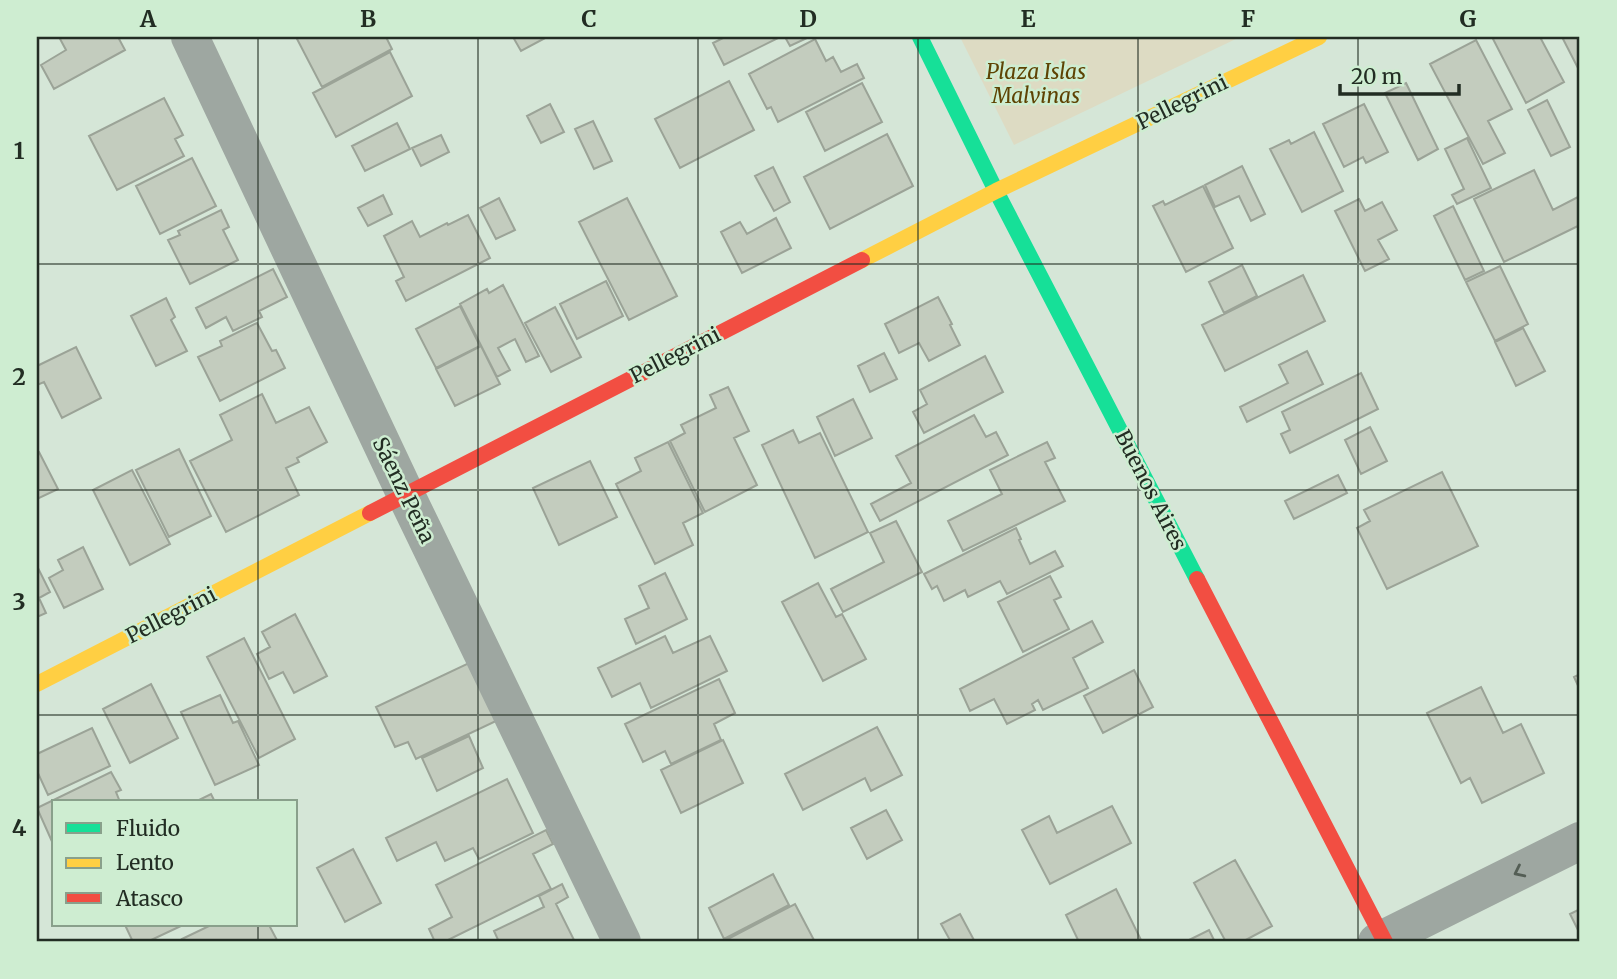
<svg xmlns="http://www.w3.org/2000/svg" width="1617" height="979" viewBox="0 0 1617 979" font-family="Merriweather,serif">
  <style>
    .green { fill: #dddbc3 }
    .building { fill: #c3ccbe; stroke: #9ba397; stroke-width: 2 }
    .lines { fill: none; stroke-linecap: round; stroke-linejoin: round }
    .street { stroke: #9ea7a1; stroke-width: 38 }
    .fast { stroke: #16e098; stroke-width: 16 }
    .slow { stroke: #ffcf43; stroke-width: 16 }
    .jam { stroke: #f24e42; stroke-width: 16 }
    .oneway { stroke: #545e55 }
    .grid { fill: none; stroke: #222d23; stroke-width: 2; stroke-opacity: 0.55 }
    .labels { text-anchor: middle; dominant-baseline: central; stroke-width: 5; stroke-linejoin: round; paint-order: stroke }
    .park-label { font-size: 21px; font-style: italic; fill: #5e4303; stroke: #ceedd1 }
    .street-label { font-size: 21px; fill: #222d23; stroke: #ceedd1 }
    .neatline { fill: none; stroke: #222d23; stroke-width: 2.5 }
    .grid-label { font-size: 23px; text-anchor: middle; font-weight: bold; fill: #222d23 }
  </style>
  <rect width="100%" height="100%" fill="#d5e6d7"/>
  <path class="green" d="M960,37H1240L1014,145Z"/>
  <path class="building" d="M59,37H118L125,50L54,89L41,65L66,50Z
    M296,37H386L392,49L322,87Z
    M513,37H547L521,51Z
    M725,37H780L724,65L713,43Z
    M785,37H809L790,46Z
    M1492,37H1540L1564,82L1526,103Z
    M1562,37H1580V72Z
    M815,39L826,61L833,57L841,72L857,64L864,78L778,122L771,107L767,109L749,74Z
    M1476,40L1512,109L1488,121L1505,153L1483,164L1430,64Z
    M390,52L412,96L336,137L313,93Z
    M729,81L754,130L680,168L655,119Z
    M862,83L882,122L825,151L806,112Z
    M1406,83L1438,149L1418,160L1385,93Z
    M164,98L183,135L175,139L184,156L117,190L89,136Z
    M1547,100L1570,147L1551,156L1528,110Z
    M550,104L564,132L541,143L527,116Z
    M1364,104L1388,152L1366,163L1363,157L1344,167L1323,124Z
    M593,121L612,161L594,169L575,129Z
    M397,123L410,149L365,171L352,146Z
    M1314,132L1343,191L1302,212L1270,149L1289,140L1291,144Z
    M887,134L913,186L830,229L804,177Z
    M441,135L449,152L421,166L412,148Z
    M1467,138L1491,188L1457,204L1452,195L1464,189L1445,149Z
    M192,158L216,206L160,234L136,186Z
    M1242,166L1265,214L1251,221L1239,196L1215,207L1205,185Z
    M773,167L790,202L774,211L755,176Z
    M1534,170L1553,210L1580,196V225L1504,262L1474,199Z
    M1203,186L1233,248L1186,272L1153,206L1163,201L1165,205Z
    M383,195L392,214L368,226L358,208Z
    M499,198L515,230L496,239L480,208Z
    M627,198L677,296L629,320L579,222Z
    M1359,199L1365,211L1382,202L1397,230L1378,240L1389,259L1365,271L1335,211Z
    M1453,206L1484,271L1465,280L1434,216Z
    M221,210L229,227L223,230L238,260L190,284L168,240L180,235L178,231Z
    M468,215L490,258L406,301L396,281L404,277L384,236L412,221L420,237L447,223L448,225Z
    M776,218L791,248L742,273L721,232L740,222L747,234Z
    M1242,265L1257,296L1224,313L1209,282Z
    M1500,266L1528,324L1495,341L1466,282Z
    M273,269L287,297L259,311L262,317L233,331L226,317L206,328L196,308Z
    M1303,275L1325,321L1225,371L1202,325Z
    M606,281L623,316L577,339L560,304Z
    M503,285L539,356L526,362L515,339L498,348L510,370L497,377L460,304L487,289L489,293Z
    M938,297L952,324L950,325L960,345L929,361L919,343L899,353L885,324Z
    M166,298L175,317L171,320L187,351L156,366L131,316Z
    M460,306L480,346L436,368L416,329Z
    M555,307L581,357L551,372L525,323Z
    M257,323L272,351L276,350L285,368L220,401L198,357L222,346L220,341Z
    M1523,328L1545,371L1516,386L1495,342Z
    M481,346L500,384L455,406L436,369Z
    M76,347L101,398L62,418L44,382L37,385V366Z
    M1307,351L1323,384L1247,422L1240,407L1288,383L1279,365Z
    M884,353L897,379L870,392L858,366Z
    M985,356L1003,392L924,433L913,412L927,404L920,390Z
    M1361,373L1378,409L1290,453L1281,434L1290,430L1282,412Z
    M728,387L749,431L734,438L757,485L705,512L670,441L685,433L681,425L716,408L710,395Z
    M262,394L276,423L309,407L327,442L297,458L299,462L286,468L299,495L226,532L190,461L232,440L220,415Z
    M853,399L872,438L835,456L817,417Z
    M974,415L986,437L996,432L1008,455L880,521L871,504L911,483L896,456Z
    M1370,427L1387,461L1361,474L1345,440Z
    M793,430L799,443L820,433L868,532L815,558L762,445Z
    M668,442L703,513L683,523L693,545L655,564L616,484L641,471L635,458Z
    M1047,442L1055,458L1045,462L1065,501L963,551L948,521L1002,494L990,470Z
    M179,449L211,516L169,537L136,470Z
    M39,452L58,489L37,499V453Z
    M590,461L617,517L559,545L533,488Z
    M132,470L170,544L130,565L93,490Z
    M1442,472L1478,546L1387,589L1357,528L1370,521L1364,510Z
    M1338,475L1347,493L1294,519L1285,501Z
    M896,521L922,572L843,612L831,589L884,562L870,533Z
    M1016,528L1021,539L1019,540L1030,564L1055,551L1063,566L1007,594L1000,581L968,597L965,590L944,601L937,586L932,589L924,574Z
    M83,547L103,589L64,608L49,578L63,570L58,560Z
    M37,566L50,592L39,598L46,613L37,617Z
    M665,573L687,619L636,644L625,619L649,608L639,586Z
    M1050,576L1061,597L1054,600L1069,629L1023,652L998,602Z
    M818,583L836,617L842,614L866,659L823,681L782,602Z
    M295,614L327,676L294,693L283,672L269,679L257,654L270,647L262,632Z
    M1092,621L1103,642L1073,658L1088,688L1043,710L1038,700L1032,704L1035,710L1007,724L994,699L970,711L960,689Z
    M665,636L673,653L710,636L727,671L651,708L640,683L612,697L598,668Z
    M244,638L295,739L259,758L207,657Z
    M469,663L496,721L416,759L408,742L395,747L376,707Z
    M1134,670L1153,707L1103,733L1084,696Z
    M1580,674V690L1574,677Z
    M719,679L735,713L714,724L721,740L671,764L665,751L643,762L625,724Z
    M151,684L178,738L130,763L103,709Z
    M1481,687L1503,733L1521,724L1544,773L1482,803L1470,778L1461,783L1427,713Z
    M220,695L233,723L238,721L259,765L215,785L181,712Z
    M877,727L902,775L871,791L865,778L803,810L785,774Z
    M92,728L110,766L48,795L37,771V754Z
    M469,736L483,768L437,791L422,758Z
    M723,740L743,783L681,813L661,770Z
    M111,772L121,790L116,792L120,802H54V846L37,808Z
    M507,779L533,833L479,859L473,848L445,861L436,842L397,861L386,838Z
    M211,794L215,802H195Z
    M1112,806L1131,843L1050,884L1022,830L1049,816L1057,833Z
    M886,810L902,840L867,859L851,828Z
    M546,830L553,844L533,854L551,889L444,942H435L429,929L452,917L436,885Z
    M353,849L381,903L345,922L317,868Z
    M1235,860L1272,926L1242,942H1226L1194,883Z
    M773,874L789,905L724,939L709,908Z
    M562,884L568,897L556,904L575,942H499L494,931L544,907L539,896Z
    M1116,889L1142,942H1079L1066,915Z
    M795,904L815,942H725L724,941Z
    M1580,909V934L1570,914Z
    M960,914L975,942H951L941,924Z
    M125,925H183L147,942H133Z
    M211,925H269L278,942H184L182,939Z
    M1209,930L1215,942H1185Z"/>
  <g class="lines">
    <path class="street" d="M190,37L405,493L622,942
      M1377,942L1580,841"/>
    <path class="fast" d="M920,37L996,191L1197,579"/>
    <path class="slow" d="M862,260L996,191L1319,37
      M37,684L370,513"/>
    <path class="jam" d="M370,513L862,260
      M1197,579L1385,942"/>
  </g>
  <defs><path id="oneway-chevron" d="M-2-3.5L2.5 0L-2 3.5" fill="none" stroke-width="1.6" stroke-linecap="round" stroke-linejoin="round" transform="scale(1.75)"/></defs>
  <use class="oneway" href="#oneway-chevron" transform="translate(1519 872) rotate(154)"/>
  <path class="grid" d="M258,37V802M478,37V942M698,37V942M918,37V942M1138,37V942M1358,37V942M37,264H1580M37,490H1580M37,715H1580M258,925V942"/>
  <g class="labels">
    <g class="park-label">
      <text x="1036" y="71">Plaza Islas<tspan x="1036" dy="24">Malvinas</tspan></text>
    </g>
    <g class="street-label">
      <text transform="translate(1182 102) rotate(-26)">Pellegrini</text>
      <text transform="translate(675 355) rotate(-27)">Pellegrini</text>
      <text transform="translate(404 490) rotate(64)">Sáenz Peña</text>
      <text transform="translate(1151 490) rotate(63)">Buenos Aires</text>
      <text transform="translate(171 615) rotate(-27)">Pellegrini</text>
    </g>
  </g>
  <rect width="1617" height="979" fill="none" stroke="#ceedd1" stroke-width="77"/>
  <rect x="52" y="800" width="245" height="126" fill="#ceedd1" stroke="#89a08b" stroke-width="2"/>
  <rect x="66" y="823" width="35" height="10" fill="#16e098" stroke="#89a08b" stroke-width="2"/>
  <text x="116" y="836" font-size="21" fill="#222d23">Fluido</text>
  <rect x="66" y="858" width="35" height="10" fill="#ffcf43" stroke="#89a08b" stroke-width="2"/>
  <text x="116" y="870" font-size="21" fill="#222d23">Lento</text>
  <rect x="66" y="893" width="35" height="10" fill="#f24e42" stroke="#89a08b" stroke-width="2"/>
  <text x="116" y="906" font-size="21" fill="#222d23">Atasco</text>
  <path d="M1340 84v10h119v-10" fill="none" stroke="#222d23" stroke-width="3.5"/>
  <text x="1351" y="84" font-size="21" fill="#222d23" stroke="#ceedd1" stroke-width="5" paint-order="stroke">20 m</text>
  <rect x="38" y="38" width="1540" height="902" class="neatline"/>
  <g class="grid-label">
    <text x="148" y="27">A</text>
    <text x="368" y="27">B</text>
    <text x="589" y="27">C</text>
    <text x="808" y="27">D</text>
    <text x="1028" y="27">E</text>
    <text x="1248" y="27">F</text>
    <text x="1468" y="27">G</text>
    <text x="19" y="159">1</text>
    <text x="19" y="385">2</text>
    <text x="19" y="610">3</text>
    <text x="19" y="836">4</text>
  </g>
</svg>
